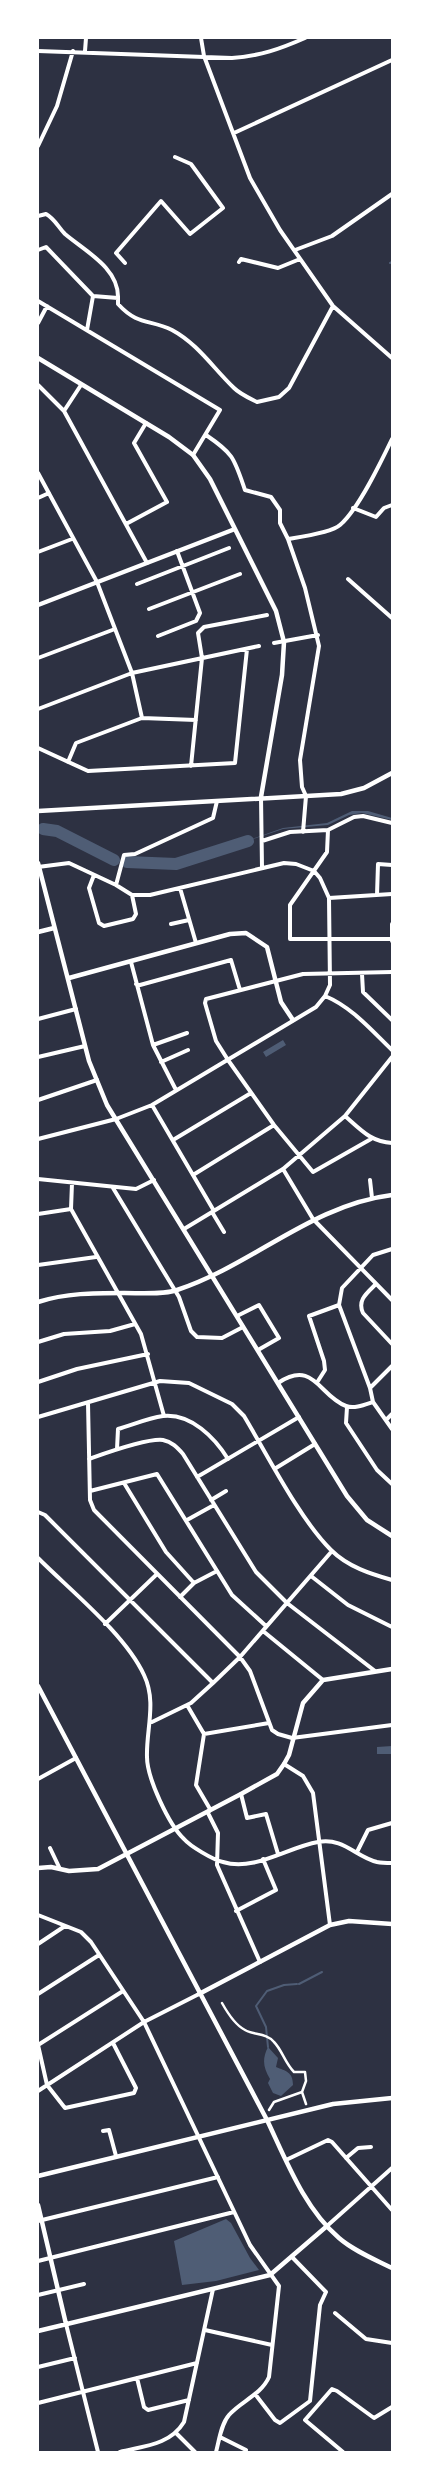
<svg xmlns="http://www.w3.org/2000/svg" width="430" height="2490" viewBox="0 0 430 2490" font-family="Merriweather,serif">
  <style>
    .water { fill: #4f5d75 }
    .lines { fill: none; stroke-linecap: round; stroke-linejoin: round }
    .stream { stroke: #4f5d75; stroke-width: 2 }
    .river { stroke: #4f5d75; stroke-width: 12 }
    .pedestrian { stroke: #fff; stroke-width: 2.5 }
    .minor { stroke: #fff; stroke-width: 4 }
    .tertiary { stroke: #fff; stroke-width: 4.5 }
  </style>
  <rect width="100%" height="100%" fill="#2d3142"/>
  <path class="water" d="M352,811H368L392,818V820L362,813L349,815L328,825L283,829L232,846L283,828L327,823Z
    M283,1040L286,1045L266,1057L263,1052Z
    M392,1746V1754H377V1747Z
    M268,2047L278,2058L276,2067C286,2071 293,2072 293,2085L281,2096L273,2093L268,2083L270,2079C263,2067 262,2059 268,2047Z
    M226,2219L231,2223L250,2258L259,2270L216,2281L182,2285L174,2241Z"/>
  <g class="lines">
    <path class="stream" d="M390,263L392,262
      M299,1984L322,1972
      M268,2047L266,2027L256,2006L267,1991L284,1985L297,1984"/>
    <path class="river" d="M43,829L57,831L114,860
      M127,862L176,864L248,841"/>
    <path class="pedestrian" d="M222,2003C227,2012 235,2025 245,2030C253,2035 267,2033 274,2042C282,2050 285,2063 294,2072H305L306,2081L302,2092L274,2102L269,2110
      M302,2092L306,2104"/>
    <path class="minor" d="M201,38L204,56L250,178L280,230L333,306L392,358
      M38,51L232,58C260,56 280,49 305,38
      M85,51L86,38
      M234,133L392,60
      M38,146L57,106L73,51
      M38,216L46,214C55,219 58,227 65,234C85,251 119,268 118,298L93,296
      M38,250L46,247L93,296L87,330
      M295,250L332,236L392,194
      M239,262L241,259L278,268L300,259
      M125,263L116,253L161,201L190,234L223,208L191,164L175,157
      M118,298V304C138,326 150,319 172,330C198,344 213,368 234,388C240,394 249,398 257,402L279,397L289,388L333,306
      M38,301L220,410L193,455
      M38,323L47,306
      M38,385L64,411L147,563
      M64,411L81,385
      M206,435C234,454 234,458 245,490L271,497L280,510V523L288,539C300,537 331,533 340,525C358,510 381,462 392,439
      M38,473L97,582L132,673L142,718
      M38,498L49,493
      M353,508L376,517L384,508L392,505
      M126,524L167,502L134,443L146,423
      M288,539L305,588L319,646L300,760L302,787L306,796L303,832
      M38,552L72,539
      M348,579L392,618
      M137,584L229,548
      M149,609L240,574
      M158,636L196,621L200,613L177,551
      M274,643L318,635
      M38,658L115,629
      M38,709L132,673L259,646
      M38,748L88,771L235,763L247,649
      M68,762L76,743L142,718L196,720
      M191,766L202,658L198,633L204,627L267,615
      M261,797L262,868
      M328,830L327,852L290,905V939H392
      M262,841L290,832L328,830L354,817L363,816L392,823
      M38,867L69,863L116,885L132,895H150L284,863L296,864L314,871L320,878L329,898L330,985L325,996L316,1007L152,1105L116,1119L38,1139
      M94,875L89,888L99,923L104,926L133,919L136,914L132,895
      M116,885L124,855L135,854L213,818L217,801
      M180,888L196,943
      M377,895L378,864L392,865
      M329,898L392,894
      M171,924L189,920
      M392,924V941
      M131,962L153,1045L176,1090
      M362,974L363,992L392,1020
      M136,984L140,985L231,960L240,990
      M325,996C352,1007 372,1031 392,1050
      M38,1019L76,1009
      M153,1045L187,1033
      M38,1057L85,1046
      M161,1062L188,1050
      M38,1100L97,1080
      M152,1105L214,1211
      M345,1116C361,1130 371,1142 392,1143
      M371,1139L313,1172L274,1125L228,1060L216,1041L205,1003L206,999L303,974L392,972
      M173,1140L251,1093
      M283,1169L313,1219L392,1300
      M193,1175L274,1125
      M38,1179L136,1189L154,1180
      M370,1180L372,1198
      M72,1183L71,1209L141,1334L164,1416
      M113,1188L179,1297L191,1331L197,1337L222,1338L243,1327
      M212,1212L224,1232
      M38,1214L71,1209
      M184,1229L283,1169L345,1116L392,1057
      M392,1249L373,1255L342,1288L339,1305L370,1388L373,1402L392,1429
      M38,1265L96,1257
      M376,1284C367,1293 357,1300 363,1313L392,1344
      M237,1316L259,1305L279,1338L258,1350
      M38,1342L64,1334L110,1331L135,1324
      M318,1381L325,1370L324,1361L309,1316L339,1305
      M38,1382L77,1369L148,1354
      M278,1383C314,1359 319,1396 346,1406C354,1409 364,1405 373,1402
      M370,1388L392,1366
      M88,1403L90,1500L94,1510L240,1657L250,1671L272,1730L278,1734L292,1738L392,1725
      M347,1407L346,1423L377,1470L392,1484
      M38,1417L160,1381L189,1383L232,1404L244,1416C268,1456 299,1518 331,1550C348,1567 371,1574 392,1580
      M386,1420L392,1414
      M117,1449L118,1429C132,1425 148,1418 163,1416C191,1413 215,1438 228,1459
      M89,1459C106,1453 147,1438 163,1440C172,1442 177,1447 183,1454L256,1572L287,1603L375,1671
      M276,1468L315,1444
      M197,1477L299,1417
      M124,1483L166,1552L194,1583
      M90,1491L157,1474L232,1595L266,1626
      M211,1500L226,1491
      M38,1512L45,1515L213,1683
      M187,1520L214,1505
      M38,1558C71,1591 125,1634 144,1675C157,1702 146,1730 147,1757C147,1778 169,1825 184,1839C190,1846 213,1860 223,1862C254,1872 288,1847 318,1842C343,1837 356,1857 377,1862C382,1863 388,1863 392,1863
      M311,1576L348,1605L392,1627
      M180,1597L194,1583L217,1571
      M105,1624L156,1575
      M263,1631L323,1680
      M187,1705L204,1734L196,1785L210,1809L208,1813L218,1833L217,1865L260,1962
      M152,1722L191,1703L213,1683L240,1657L332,1551
      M204,1734L269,1723
      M284,1764L303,1776L313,1793L330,1925
      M38,1779L76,1758
      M241,1794L247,1818L266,1814L278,1854
      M50,1848L60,1869
      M357,1852L368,1830L392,1823
      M236,1911L276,1890L263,1859
      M38,1915L81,1932L91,1942L144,2022L250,2245L279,2286L269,2377C261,2395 241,2401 229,2415C221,2424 219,2441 216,2452
      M38,1944L65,1926
      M38,1994L99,1955
      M113,2043L136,2088L134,2093L65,2108L47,2085L38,2045L123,1991
      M38,2091L144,2022L199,1994
      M103,2131L109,2130L116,2156
      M346,2158L358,2148L371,2147
      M286,2160L328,2140L332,2142L392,2210
      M38,2221L218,2177
      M327,2226L392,2168
      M38,2261L234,2212
      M38,2295L84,2284
      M335,2313L366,2339L392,2343
      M66,2324L98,2452
      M205,2330L272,2345
      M38,2367L75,2358
      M137,2378L144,2407L148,2410L189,2400
      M255,2394L275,2420L280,2423L310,2401L320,2305L326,2292L292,2257
      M38,2403L197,2363
      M177,2434L195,2452
      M220,2437L246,2450
      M120,2452C144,2446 170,2445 184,2422L213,2289
      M343,2452L305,2420L332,2389L337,2391L374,2418L392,2407"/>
    <path class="tertiary" d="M38,358L169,437L193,455L210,479L276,611L284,642L282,675L261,797
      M38,605L235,529
      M38,811L341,794L364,788L392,773
      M38,863L89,1061L107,1105L347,1496L367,1520L392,1536
      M38,932L54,928
      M69,978L230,934L246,933L267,947L281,1002L293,1020
      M38,1302C66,1293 94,1293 124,1293C141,1293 161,1295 177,1290C253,1265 311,1205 392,1195
      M38,1686L267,2120C286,2160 304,2208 339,2238C354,2251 374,2259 392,2268
      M38,1868L51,1867L69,1871L98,1869L241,1794L277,1774L284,1764L289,1755L303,1703L323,1680L392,1669
      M199,1994L330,1925L349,1921L392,1924
      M38,2176L333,2104L392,2098
      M38,2205L66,2324
      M38,2331L270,2275L327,2226"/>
  </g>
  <rect width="430" height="2490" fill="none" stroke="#ffffff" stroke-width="78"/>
</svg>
